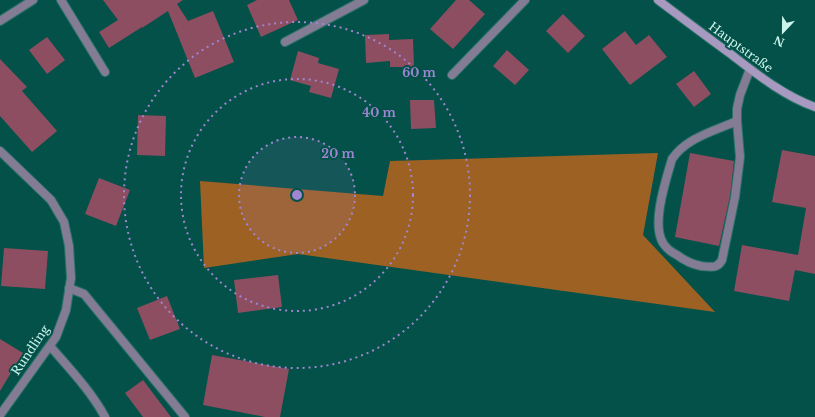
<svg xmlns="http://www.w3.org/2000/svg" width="815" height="417" viewBox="0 0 815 417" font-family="'Libre Baskerville',serif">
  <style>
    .green { fill: #9e6124 }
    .building { fill: #8d4e61 }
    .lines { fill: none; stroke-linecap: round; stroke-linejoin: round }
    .service-casing { stroke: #2b7269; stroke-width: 10 }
    .minor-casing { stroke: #2b7269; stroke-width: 10 }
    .secondary-casing { stroke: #2b7269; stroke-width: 10 }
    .service { stroke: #847b95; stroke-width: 8 }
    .minor { stroke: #847b95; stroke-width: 8 }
    .secondary { stroke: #a799c0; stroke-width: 8 }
    .ring { fill: none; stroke: #9f86d3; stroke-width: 2; stroke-dasharray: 2 4 }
    .labels { text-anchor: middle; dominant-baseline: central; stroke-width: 4; stroke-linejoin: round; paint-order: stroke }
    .street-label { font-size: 12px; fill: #cbf4ec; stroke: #035148 }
    .centre { fill: #9f86d3; stroke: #035148; stroke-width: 2 }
    .ring-label { font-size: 12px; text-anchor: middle; font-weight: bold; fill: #9f86d3; stroke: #035148; stroke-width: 4; stroke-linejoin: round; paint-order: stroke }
  </style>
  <rect width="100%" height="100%" fill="#035148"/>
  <path class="green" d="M658,153L643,235L715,312L298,254L204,268L200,181L383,196L390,161Z"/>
  <path class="building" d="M103,0H183L177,4L188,21L213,11L234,62L195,78L168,11L142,28V27L109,48L99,32L118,20Z
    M257,0H289L298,20L261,37L247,5Z
    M456,0H469L485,14L453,49L430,29Z
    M563,14L585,36L568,53L546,31Z
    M625,31L636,45L649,35L667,57L630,85L602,49Z
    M389,34V40L413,39L414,67H390V61L366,63L365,35Z
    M47,37L65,60L47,74L29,50Z
    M507,50L529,70L515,85L493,66Z
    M298,51L319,58L318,63L339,69L331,98L309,92L311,86L290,80Z
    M0,59L27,87L22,91L57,131L32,152L0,116Z
    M694,71L711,94L694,107L676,84Z
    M410,100H434L436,128L411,129Z
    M138,115L166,116L165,156L137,155Z
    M782,150L815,156V274L795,270L789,301L734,291L742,245L798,255L806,208L772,202Z
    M690,153L734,161L730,196L719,246L675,237Z
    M99,178L130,190L116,226L85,214Z
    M4,248L48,251L45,289L1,286Z
    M278,275L282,307L238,313L234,280Z
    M167,296L180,329L150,340L137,308Z
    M0,339L23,353L0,391Z
    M212,355L289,369L280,417H265L203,405Z
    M143,380L171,417H143L125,393Z"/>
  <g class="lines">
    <g class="service-casing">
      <path id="service" d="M61,0L105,72
        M285,42L364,0
        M737,121C714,131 686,138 672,159C666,180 651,224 663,243C666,248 671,252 677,255C685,261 691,264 701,266C711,267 717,269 722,260L735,197L740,157L737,121V109L740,95L750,69
        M69,288L84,294L185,417
        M50,346C69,368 91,391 105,417"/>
    </g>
    <g class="minor-casing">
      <path id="minor" d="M0,21L33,0
        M452,75L525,0
        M0,151L51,200L64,222L69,246L71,278L66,310L56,337L0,415"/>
    </g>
    <g class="secondary-casing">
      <path id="secondary" d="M658,0C682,18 707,37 732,55C758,75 784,96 815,107"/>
    </g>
    <use href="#service" class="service"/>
    <use href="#minor" class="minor"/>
    <use href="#secondary" class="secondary"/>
  </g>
  <circle cx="297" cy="195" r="58" fill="#9f86d3" fill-opacity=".12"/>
  <g class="ring">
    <circle cx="297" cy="195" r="58"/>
    <circle cx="297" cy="195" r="116"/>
    <circle cx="297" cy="195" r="173"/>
  </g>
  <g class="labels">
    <g class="street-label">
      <text transform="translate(741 47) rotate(36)">Hauptstraße</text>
      <text transform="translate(30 350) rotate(-56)">Rundling</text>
    </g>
  </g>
  <circle cx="297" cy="195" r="6" class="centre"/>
  <g class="ring-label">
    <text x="419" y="77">60 m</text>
    <text x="379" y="117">40 m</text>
    <text x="338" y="158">20 m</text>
  </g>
  <g transform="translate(783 32) rotate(202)" stroke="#035148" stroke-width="3" paint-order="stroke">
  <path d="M0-3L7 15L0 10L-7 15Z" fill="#cbf4ec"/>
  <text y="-6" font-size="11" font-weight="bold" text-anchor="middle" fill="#cbf4ec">N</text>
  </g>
</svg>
